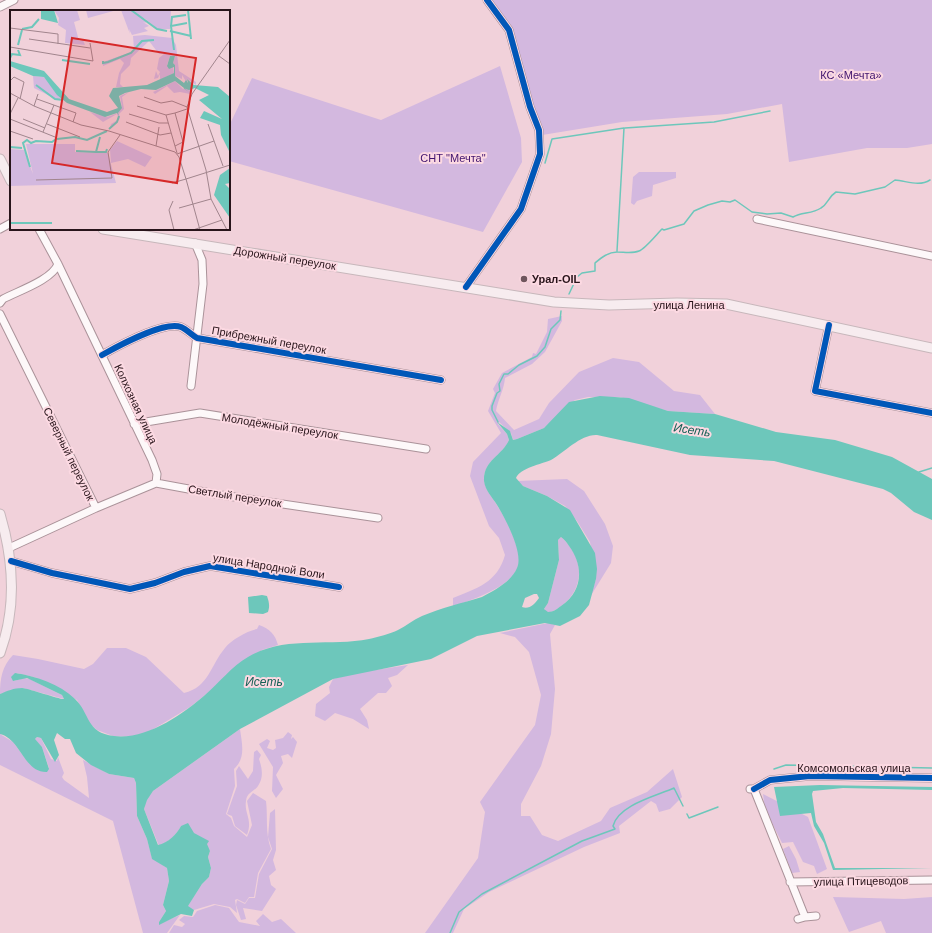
<svg xmlns="http://www.w3.org/2000/svg" width="932" height="933" viewBox="0 0 932 933" font-family="Arial,sans-serif">
  <style>
    .green { fill: #d3b8df }
    .water { fill: #6dc7bb; fill-rule: evenodd }
    .lines { fill: none; stroke-linecap: round; stroke-linejoin: round }
    .stream { stroke: #6dc7bb; stroke-width: 1.5 }
    .minor-casing { stroke: #aa9299; stroke-width: 9 }
    .major-casing { stroke: #c7b7bb; stroke-width: 11 }
    .minor { stroke: #fdf8f9; stroke-width: 7 }
    .major { stroke: #f7ecef; stroke-width: 9 }
    .cycleway-casing { stroke: #fcd9e2; stroke-width: 8 }
    .cycleway { stroke: #0057b8; stroke-width: 6 }
    .poi-dot { fill: #6e565d; stroke: #fcd9e2; stroke-width: 1.5 }
    .labels { text-anchor: middle; dominant-baseline: central; stroke-width: 4; stroke-linejoin: round; paint-order: stroke }
    .park-label { font-size: 11px; fill: #40136e; stroke: #fcd9e2 }
    .street-label { font-size: 11px; fill: #28141a; stroke: #fcd9e2 }
    .poi-label { font-size: 11px; font-weight: bold; fill: #28141a; stroke: #fcd9e2; text-anchor: start }
    .water-label { font-size: 12px; font-style: italic; fill: #156055; stroke: #fcd9e2 }
    .inset-river { fill: none; stroke: #6dc7bb; stroke-width: 2 }
    .inset-road { fill: none; stroke: #a1858d; stroke-width: 1 }
    .view { fill: #d62828; fill-opacity: 0.15; stroke: #d62828; stroke-width: 2 }
    .inset-edge { fill: none; stroke: #28141a; stroke-width: 2 }
  </style>
  <rect width="100%" height="100%" fill="#f1d1da"/>
  <path class="green" d="M485,0H932V144L907,148H867L789,162L782,104L727,114L622,122L536,136L509,38Z
    M500,66L521,138L522,162L483,232L229,161V126L252,78L381,120Z
    M639,172H676V178L653,185L652,196L637,201L634,205L631,203L633,177Z
    M562,316V321L545,352L532,364L505,378C504,390 498,399 496,411L514,430L539,419L549,403L579,372L613,358L639,362L674,391L700,395L715,414L668,411L620,397H588L575,400L544,428L517,439L513,440L511,433L499,422L498,424L507,434L509,440C503,455 486,459 484,477C483,488 493,498 498,507C506,519 521,548 519,563C515,587 472,599 453,607V598C477,588 497,583 505,555L499,538L489,526L470,476L473,462L501,433L488,411L495,393L493,389L502,373L532,357L533,353L536,354L547,332L548,319Z
    M567,479L584,491L605,524L613,546L611,563L590,597L596,579L590,542L577,521L565,506L547,496L523,486L517,481Z
    M561,537C565,540 567,543 570,547C585,567 581,592 560,607C555,610 552,613 546,612L544,609L548,603L559,560L558,540Z
    M548,623L555,625L550,634L555,689L551,734L541,766L521,804V816H530L542,835L558,841L601,821L610,808L647,792L673,769L682,797L670,809L659,812L656,804L651,801L619,826L620,833L584,847L489,892L464,909L453,933H425L478,858L485,812L480,802L535,725L541,695L529,652L515,637L500,633Z
    M259,625C270,629 275,634 278,645L262,650L190,707L162,724L145,734L133,737L113,736L97,730L89,723L77,700L37,678L17,673L14,681L24,678L30,679L62,695L64,699L23,688L0,694C0,679 2,666 13,655L38,659L84,669L93,664L107,648H126L146,657L184,693C209,687 210,666 225,648C231,640 247,631 257,629Z
    M408,665L397,675L388,678L392,686L386,693H378L360,709L367,720L369,729L353,719L335,713L325,721L315,716L316,704L330,693L329,687L333,679L355,673Z
    M240,729C242,744 246,758 234,769L235,786L226,814L231,818L234,826L247,837L252,825L247,801L253,793L266,801C268,817 265,833 271,849L258,873L254,897H249L245,903L237,899L235,900L237,913L230,907L214,904L194,910L187,907L202,884L209,877L211,868L208,857L210,851L201,838L181,826C177,835 168,842 159,846L144,809L146,800L153,791Z
    M288,732L292,735L291,739L293,737L297,742L292,758L288,754L281,756L283,763L276,775L283,789L276,798L272,791L273,767L259,744L267,739L270,741L267,748L273,750L276,748L275,740L283,738Z
    M0,734L13,742L28,762L49,768L42,747L34,740L37,737L41,738L51,759L57,761L58,757L64,773L62,777L64,780L89,798L87,777L83,760L109,774L134,778L136,783L137,816L147,839L152,858L167,868L169,881L163,905L166,911L159,922V924L180,915L167,933H143L113,821L0,765Z
    M257,750L261,755L259,759C262,768 264,777 258,786C254,792 247,792 246,801C244,814 253,819 247,835L235,826L232,816L227,814L237,786L236,771L239,766L248,779L253,771L254,752Z
    M763,794L808,817L827,869L817,874L814,866L803,862L793,842L782,843L765,809Z
    M275,809L276,850L273,860L276,870L269,876L271,885L276,889L262,911L243,908L246,919L241,920L236,905L237,900L245,904L249,898H255L259,874L272,849L268,837L270,813Z
    M789,846L796,859L800,872L792,873L783,849Z
    M833,897L904,899L932,897V933H886L881,921L849,932Z
    M215,905L229,908L239,922L260,926L256,921L263,914L272,922L281,919L296,933H169L174,925L182,927L185,924L179,920L184,916L193,917L197,911Z"/>
  <path class="water" d="M600,396L629,398L668,411L715,414L776,432L835,440L892,457L932,479V520L914,512L891,493L883,489L774,461L690,455L597,435C581,434 565,452 551,460C542,464 520,468 516,478L523,486L547,496L570,510L595,553L597,569L596,579L589,605L580,616L560,626L545,623L477,636L431,659L333,679L240,729L153,791L147,800L144,809L158,845C168,843 177,834 181,826L188,823L194,833L209,841L207,844L210,851L208,857L211,868L209,877L202,884L188,906L194,910L192,916L181,914L159,925V922L166,911L163,905L169,881L167,868L152,859L147,839L137,816L136,783L134,778L109,774L91,765L76,753L70,739H65L57,733L54,740L59,755L55,762L41,738L37,737L35,739L42,747L49,769L47,772C24,773 21,739 0,734V694C7,691 14,688 22,688C31,689 61,700 64,699L62,695L27,678L13,681L11,677L15,673C35,676 60,684 75,699C90,713 86,733 114,736C146,740 182,715 205,695C219,683 232,666 248,657C285,635 329,647 369,639C378,637 390,634 398,630C406,626 413,620 422,616C441,608 462,603 482,597C495,590 511,582 517,568C524,553 505,518 497,505C492,497 485,490 484,481C483,460 502,456 509,440L507,434L497,422L510,431L513,440L517,439L544,428L569,402ZM561,537C565,540 567,543 569,546C584,566 583,591 561,606C557,609 553,612 548,612L544,609L548,603L559,560L558,540ZM534,594H537L539,598C535,604 529,610 522,607L525,598Z
    M262,595L267,596C269,602 270,606 268,612L263,614L249,613L248,597Z
    M820,785L932,787V790L843,788L813,791L812,794L816,822L823,834L835,868H932L833,870L824,843L814,826L811,813L780,816L774,787Z"/>
  <g class="lines">
    <path class="stream" d="M625,128L714,122L770,111
      M545,163L552,139L624,128L617,251
      M569,294L577,277L582,273L595,271V263C601,258 608,252 617,252C624,252 632,254 639,251C645,249 657,234 662,229L664,230L684,224L694,211L708,205L722,201L730,202L735,200L752,212L767,214L781,213L793,217C802,212 812,214 821,208C828,204 828,197 836,192L855,194L885,187L895,180C907,181 919,187 930,180
      M498,422L492,410V406L497,393L500,391L499,384L504,374H508L519,365L537,356L545,347L551,329L560,320L561,311
      M919,472L932,468
      M774,769L786,765L932,768
      M687,814L689,818L718,807
      M450,933L459,912L482,894L582,841L615,829L613,826C618,805 656,796 674,788L683,806"/>
    <g class="minor-casing">
      <path id="minor" d="M0,7L14,0
        M757,219L932,256
        M0,229L11,223
        M39,229L58,264L152,460L157,474L156,483
        M466,287L521,209L540,154L539,130L530,107L509,30L487,0
        M0,303L3,299C18,291 52,280 58,264
        M0,314L96,508L9,548
        M829,325L815,391L932,413
        M102,355C118,346 164,321 181,327C186,329 192,335 197,338L441,380
        M191,386L203,284L202,260L195,243
        M134,424L200,413L426,449
        M96,508L156,483L221,495L378,518
        M11,561L52,573L130,589L155,583L184,572L210,566L339,587
        M750,789H754L805,917L798,919
        M754,789L770,780L810,776L932,778
        M790,882L932,880
        M805,917L816,916"/>
    </g>
    <g class="major-casing">
      <path id="major" d="M0,159L11,181
        M103,229L554,302L609,305L677,303L726,304L932,348
        M0,514C14,561 17,607 0,653"/>
    </g>
    <use href="#minor" class="minor"/>
    <use href="#major" class="major"/>
    <g class="cycleway-casing">
      <path id="cycleway" d="M466,287L521,209L540,154L539,130L530,107L509,30L487,0
        M829,325L815,391L932,413
        M102,355C118,346 164,321 181,327C186,329 192,335 197,338L441,380
        M11,561L52,573L130,589L155,583L184,572L210,566L339,587
        M754,789L770,780L810,776L932,778"/>
    </g>
    <use href="#cycleway" class="cycleway"/>
  </g>
  <circle class="poi-dot" cx="524" cy="279" r="4"/>
  <g class="labels">
    <g class="park-label">
      <text x="851" y="75">КС «Мечта»</text>
      <text x="453" y="158">СНТ "Мечта"</text>
    </g>
    <g class="street-label">
      <text transform="translate(285 258) rotate(9)">Дорожный переулок</text>
      <text x="689" y="305">улица Ленина</text>
      <text transform="translate(269 340) rotate(10)">Прибрежный переулок</text>
      <text transform="translate(136 404) rotate(65)">Колхозная улица</text>
      <text transform="translate(280 426) rotate(9)">Молодёжный переулок</text>
      <text transform="translate(69 454) rotate(64)">Северный переулок</text>
      <text transform="translate(235 496) rotate(9)">Светлый переулок</text>
      <text transform="translate(269 566) rotate(9)">улица Народной Воли</text>
      <text x="854" y="768">Комсомольская улица</text>
      <text transform="translate(861 881) rotate(-1)">улица Птицеводов</text>
    </g>
    <g class="poi-label">
      <text x="532" y="279">Урал-OIL</text>
    </g>
    <g class="water-label">
      <text transform="translate(692 430) rotate(8)">Исеть</text>
      <text x="264" y="682">Исеть</text>
    </g>
  </g>
  <g transform="translate(10 10)">
    <rect width="220" height="220" fill="#f1d1da"/>
    <path d="M44,0H67L70,10L64,12L69,31L73,30L75,35L55,33L56,20L48,15L49,8ZM76,0H107L78,8ZM111,0H161L160,19H148L134,8L136,13L133,12L139,16L134,18L138,21L122,25L119,19L120,24ZM135,25L162,28L166,35L169,61L186,72V75L177,69V73L172,65V69L165,66V55L163,53L165,46H160L157,55L161,58L163,56L164,63L150,70V64L148,68L144,69L146,61L148,66L150,62L147,59L149,48L154,44H149L139,31L121,48L120,55L111,64L110,74L113,77H106L109,63L114,53L110,49L93,56V52L124,41L128,35L124,39L123,26ZM23,66L34,67L54,90H48L24,78ZM165,71L173,79H182L180,84L170,82L164,83L157,76L145,84L143,82ZM119,82L112,87L114,99L109,104L110,107L109,110L100,118L101,114L109,109L107,104L93,112L80,102L97,107L108,103L112,97L110,86ZM107,131L142,147L135,157L118,149L101,153L100,140ZM16,134H65V142L98,143L106,173L0,176V139L14,140L23,164Z" fill="#d3b8df"/>
    <path d="M31,0H44L48,13L31,9ZM160,46H165L163,53L165,55V66L174,73L176,70L178,73L177,69L184,75L208,77L220,87V143L211,125L210,115L190,108L194,101L212,109L189,90L199,85L185,78L179,80L173,78L179,82L165,71L146,80L131,79L115,83L109,86L112,98L108,103L109,106L107,103L95,107L57,93L47,85L34,67L23,66L0,56V51L34,61L59,89L97,102L108,98L99,86L103,78L137,75L164,63V57L159,59L157,56ZM220,158V173L215,174L220,179V208L204,185L210,165Z" fill="#6dc7bb"/>
    <path class="inset-river" d="M121,0L147,19L157,21M178,0L181,29M161,16L162,7L176,5M12,19L22,17L29,9M160,21L181,26M8,35L12,20M164,40L161,16L177,13M0,48L2,44L10,45L8,40M52,50L80,54M93,51V53L98,52L121,43L132,31L144,30M26,75L45,89L53,90M99,119L107,112L109,106M90,127L86,142H96L97,139M47,129L65,127L77,130L97,121M0,137L12,138M66,141L86,142M20,157L13,133L17,130L21,133L26,131L42,132L46,129M0,213H42"/>
    <path class="inset-road" d="M0,18L48,24V34M19,29L80,38M80,33L83,51M0,37L83,51M209,46L220,54M0,71L4,67L14,72L10,89M0,83L24,96L71,115L99,121L165,142L169,147L176,169L220,155M134,87L151,93L162,91L177,97M27,89L66,103L63,112M24,96L28,84M127,96L156,105L165,103M0,104L8,88M119,104L149,113H158M156,105L167,143M0,109L45,127M13,109L35,118M116,112L150,125L161,123M37,114L70,127M198,114L213,156M0,121L23,129M33,122L44,95M146,136L149,117M165,136L173,132L165,103L177,99M167,144L204,131M26,170L102,168L98,142L110,125M162,173L176,169L190,220M163,191L159,200L164,220M169,198L201,189M183,220L212,210M217,220L201,189L196,160L177,97L182,84L220,30"/>
    <path class="view" d="M62,28L186,48L167,173L42,153Z"/>
    <rect width="220" height="220" class="inset-edge"/>
  </g>
</svg>
